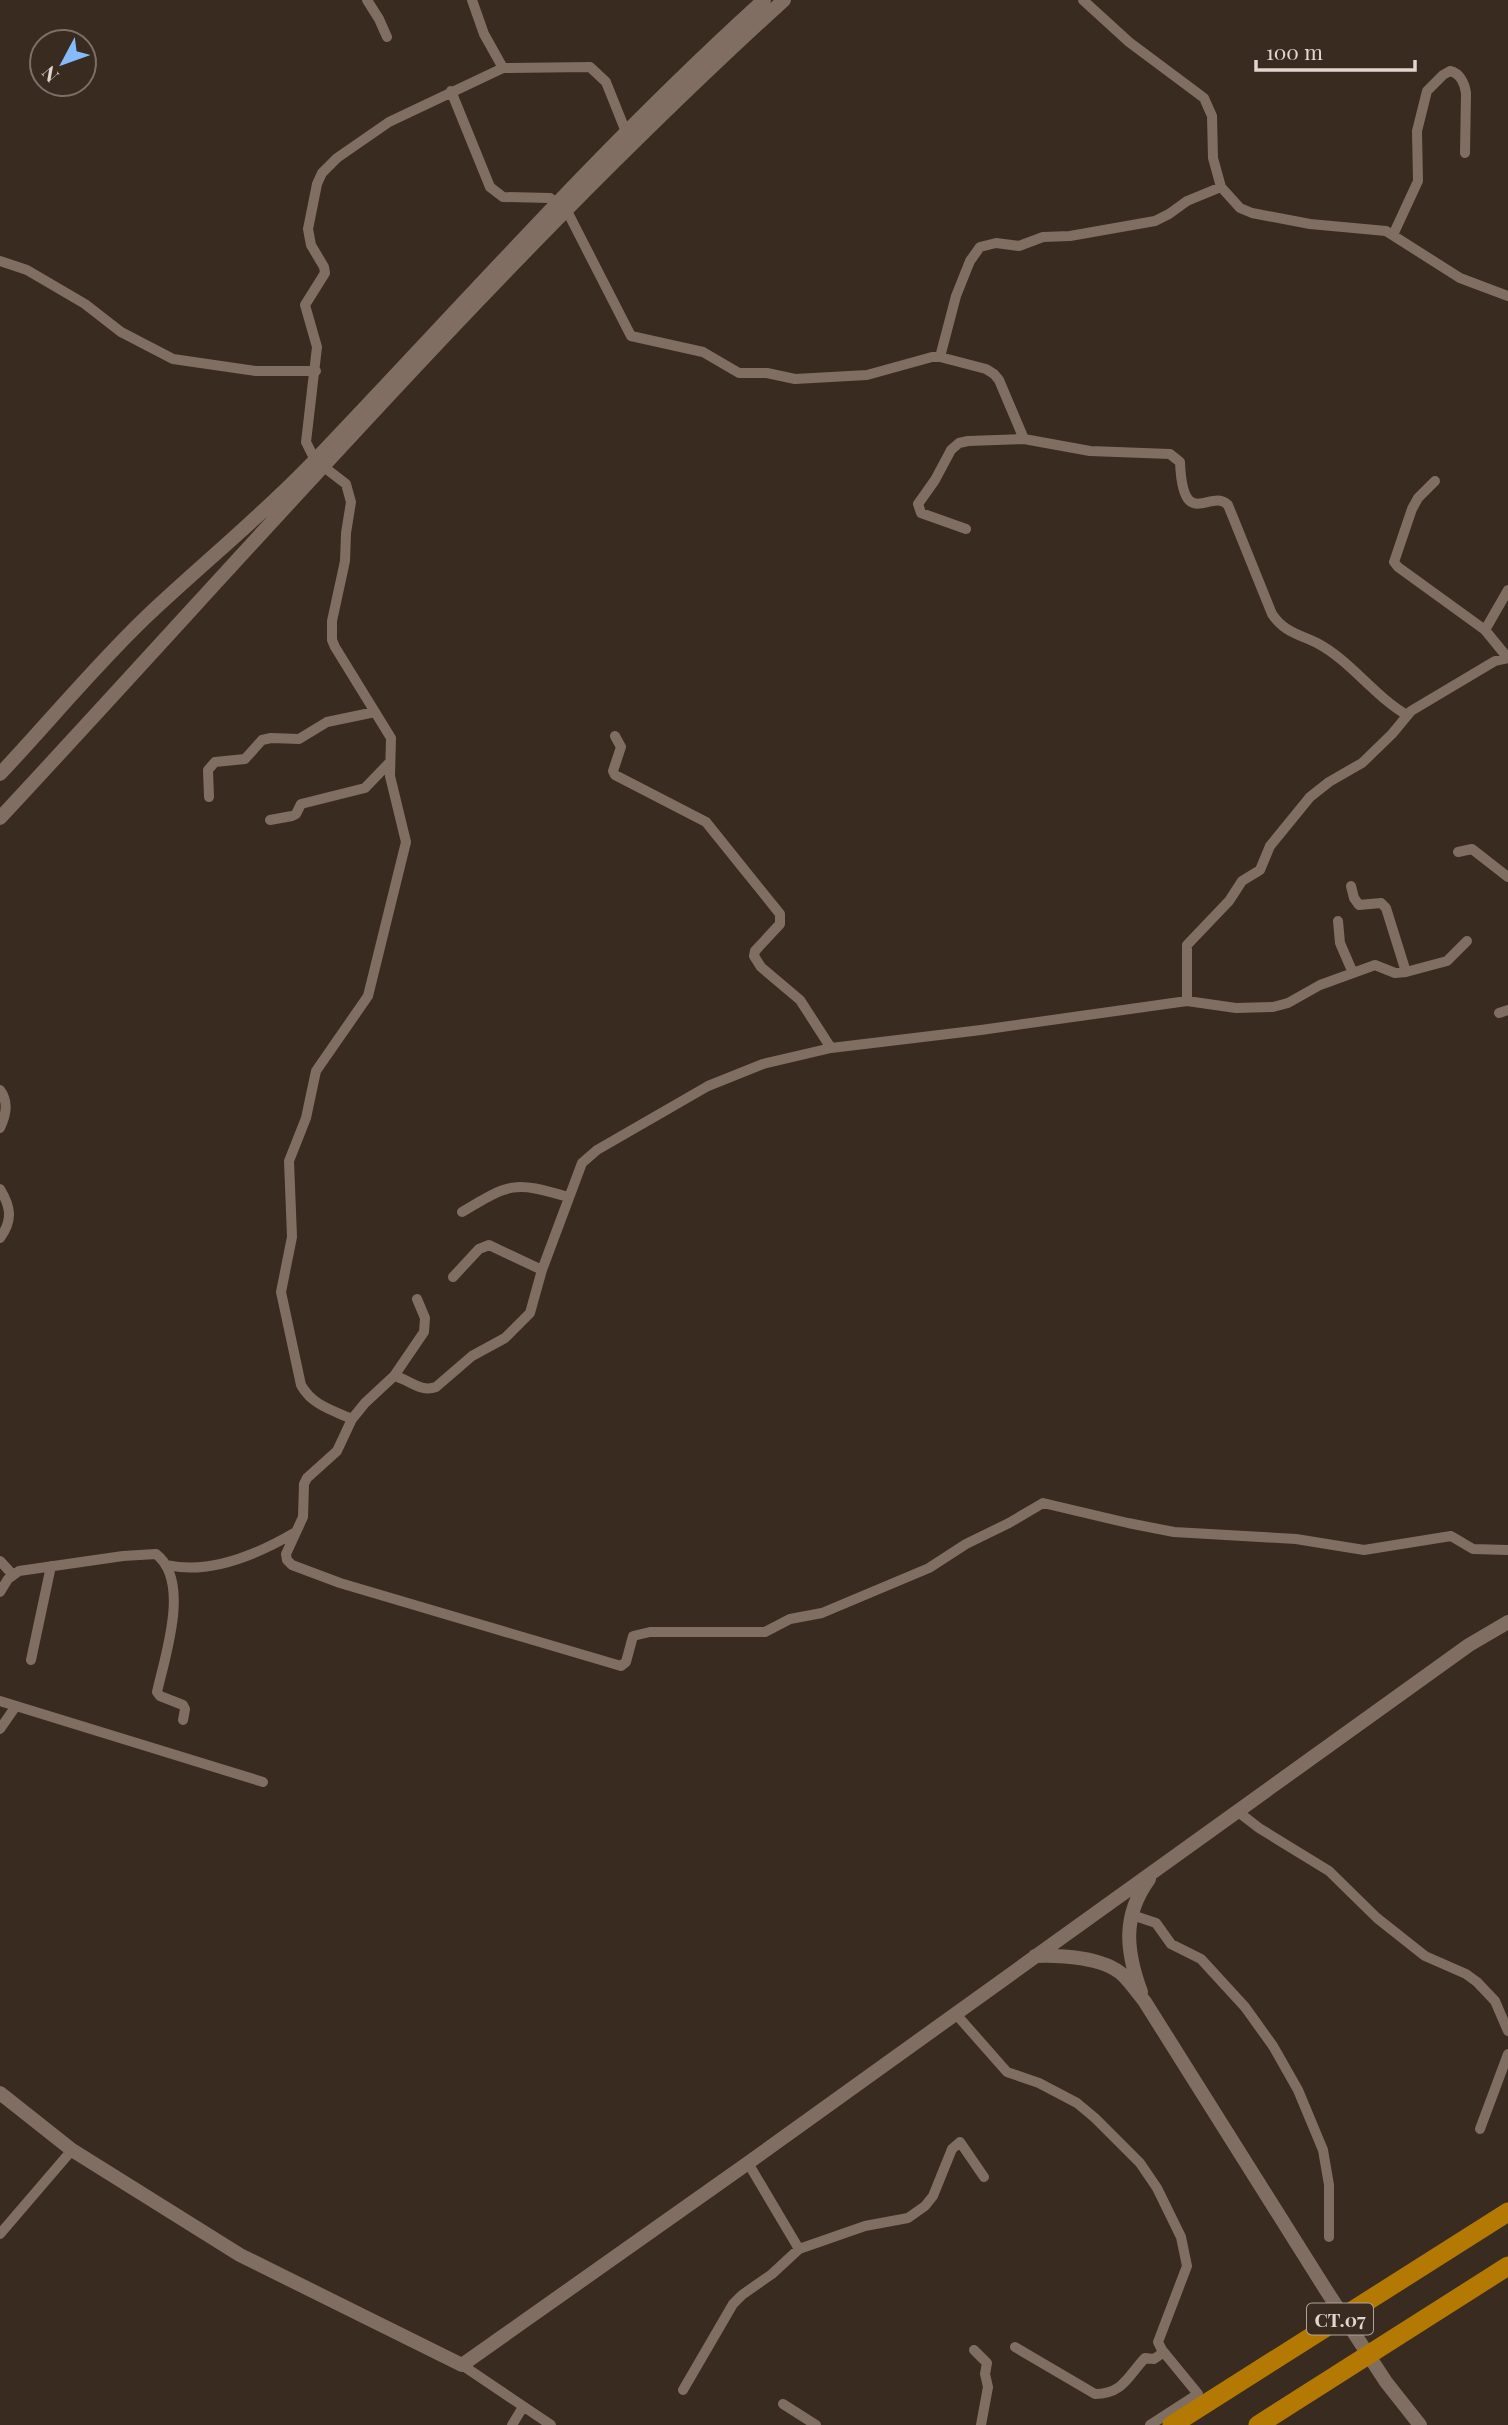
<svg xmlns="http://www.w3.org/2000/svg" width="1508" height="2425" viewBox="0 0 1508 2425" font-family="'Playfair Display',serif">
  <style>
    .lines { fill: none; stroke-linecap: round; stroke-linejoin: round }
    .street { stroke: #7f6e61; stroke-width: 10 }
    .secondary { stroke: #7f6e61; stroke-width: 14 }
    .highway { stroke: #b47903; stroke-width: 19 }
    .labels { text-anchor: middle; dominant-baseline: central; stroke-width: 6; stroke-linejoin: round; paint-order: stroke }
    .shield { fill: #392b1f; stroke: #aea39a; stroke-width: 2 }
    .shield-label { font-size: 19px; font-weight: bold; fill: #e0d6cf }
  </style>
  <rect width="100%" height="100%" fill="#392b1f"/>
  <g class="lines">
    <path class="street" d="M367,0L379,19L387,37
      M472,0L484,34L503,68
      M1083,0L1129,42L1204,98L1212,116L1213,158L1221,187L1240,208L1252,213L1310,224L1386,231L1460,278L1508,296
      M451,91L490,187L503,197L550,198L567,211L631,336L703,352L739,373H767L795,379L867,375L932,357H940L986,369L994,374L999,380L1024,439
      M1393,235L1418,181L1417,131L1427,91L1443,75L1450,71C1460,73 1465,84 1466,93L1465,153
      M0,261L27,270L85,304L121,332L173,359L256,371H316
      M940,357L956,296L970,261L980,247L996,243L1019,246L1043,237L1070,236L1155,221L1169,214L1187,201L1221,187
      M1435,481L1418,498L1412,509L1394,562L1398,567L1485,630L1507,657
      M966,529L921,513L918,504L935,480L951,450L959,443L968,441L1024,439L1090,451L1170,454L1180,462C1183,534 1211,487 1228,505L1272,614C1284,632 1298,634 1317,643C1351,661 1374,696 1407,715
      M1485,630L1508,590
      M615,736L621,747L613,771L615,775L706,822L780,914V924L755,951L754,956L761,967L800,1000L831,1048
      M209,797L208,770L215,762L245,759L262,740L271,738L299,739L327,722L375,712
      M270,820L292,816L296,814L301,804L365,788L390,762
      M1458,852L1472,849L1508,877
      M1351,886L1354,898L1359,905L1381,903L1386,908L1406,972
      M1338,921L1340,943L1353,973
      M1467,941L1447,961L1406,972L1395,973L1375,965L1320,985L1288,1003L1273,1007L1236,1008L1187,1001L981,1030L831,1048L763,1064L708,1086L597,1150L582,1163L542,1270L530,1313L505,1338L472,1356L436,1387C420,1393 409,1379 394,1376L365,1403L352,1419L337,1451L307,1478L304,1484L303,1517L286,1554L287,1560L292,1565L340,1583L621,1666L626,1662L633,1636L650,1632H765L790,1619L822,1613L929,1568L966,1544L1009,1523L1043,1503L1128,1523L1174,1532L1296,1539L1364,1550L1451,1536L1473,1549L1508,1550
      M1187,1001V945L1229,901L1242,881L1260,870L1270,846L1310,797L1329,782L1362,763L1392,734L1411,711L1495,661L1508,658
      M1499,1013L1508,1010
      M0,1090C9,1102 6,1115 0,1128
      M0,1189C11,1207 13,1220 0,1238
      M462,1212C510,1183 514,1181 568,1197
      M453,1277L479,1249L489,1245L542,1270
      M394,1376L424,1332L425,1318L417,1299
      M352,1419C332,1410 312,1405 301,1385L281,1292L292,1237L289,1161L306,1118L316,1071L368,996L406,842L390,776L391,738L335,647L332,640V621L345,561L346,533L351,502L346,484L315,460L306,442L317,347L305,305L325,273L324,267L311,245L308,229L317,184L322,173L337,158L389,122L503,68L590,67L606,82L626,132
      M0,1561L12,1574
      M167,1565C210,1575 258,1554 294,1533
      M0,1592L8,1579L19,1571L123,1556L156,1554C191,1581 165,1656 157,1692L160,1696L183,1705L185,1709L183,1720
      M31,1660L51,1566
      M0,1701L263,1782
      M0,1729L16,1706
      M1237,1811L1259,1828L1329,1871L1377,1918L1425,1956L1466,1974L1477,1982L1495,2001L1508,2031
      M1132,1915L1156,1923L1171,1944L1201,1959L1245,2007L1273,2046L1298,2090L1323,2150L1329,2185V2237
      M955,2013L1007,2072L1039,2083L1077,2103L1095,2118L1140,2163L1157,2188L1181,2237L1187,2266L1158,2342L1162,2350L1198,2394L1150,2425
      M1480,2129L1508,2054
      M748,2163L799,2249
      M0,2234L72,2150
      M1015,2347L1095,2394C1123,2394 1128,2376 1145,2358L1154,2359L1164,2352
      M974,2350L987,2363L985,2374L988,2387L981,2425
      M462,2365L551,2425
      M683,2390L733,2304L742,2295L772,2274L799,2249L865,2226L908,2218L925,2206L933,2196L952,2149L960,2142L984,2177
      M783,2404L816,2425
      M512,2425L523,2407"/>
    <path class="secondary" d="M0,774C48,723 94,667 145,618C202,564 263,515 317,458C465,303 606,143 764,0
      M0,818C257,542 505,254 784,0
      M1035,1956C1061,1955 1103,1957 1123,1975C1131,1983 1138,1993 1145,2002L1326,2290L1386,2382L1420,2425
      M1141,1992C1126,1951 1122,1916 1149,1879
      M0,2093L72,2150L240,2255L462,2365L748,2163L1469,1645L1508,1622"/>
    <path class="highway" d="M1172,2425L1508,2212
      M1258,2425L1508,2266"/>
  </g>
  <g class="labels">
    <rect class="shield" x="1307" y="2303.5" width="66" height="31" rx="5"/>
    <g class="shield-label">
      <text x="1340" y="2319">CT.07</text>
    </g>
  </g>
  <g transform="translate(63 63) rotate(229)"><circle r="33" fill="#392b1f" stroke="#7c6f65" stroke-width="2"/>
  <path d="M0-5L12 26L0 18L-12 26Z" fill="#86bbfb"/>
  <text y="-10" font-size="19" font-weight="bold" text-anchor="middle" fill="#e0d6cf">N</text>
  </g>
  <path d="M1256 60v10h159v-10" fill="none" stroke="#e0d6cf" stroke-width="3.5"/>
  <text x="1266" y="60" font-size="21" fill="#e0d6cf" stroke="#392b1f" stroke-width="5" paint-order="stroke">100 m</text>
</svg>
